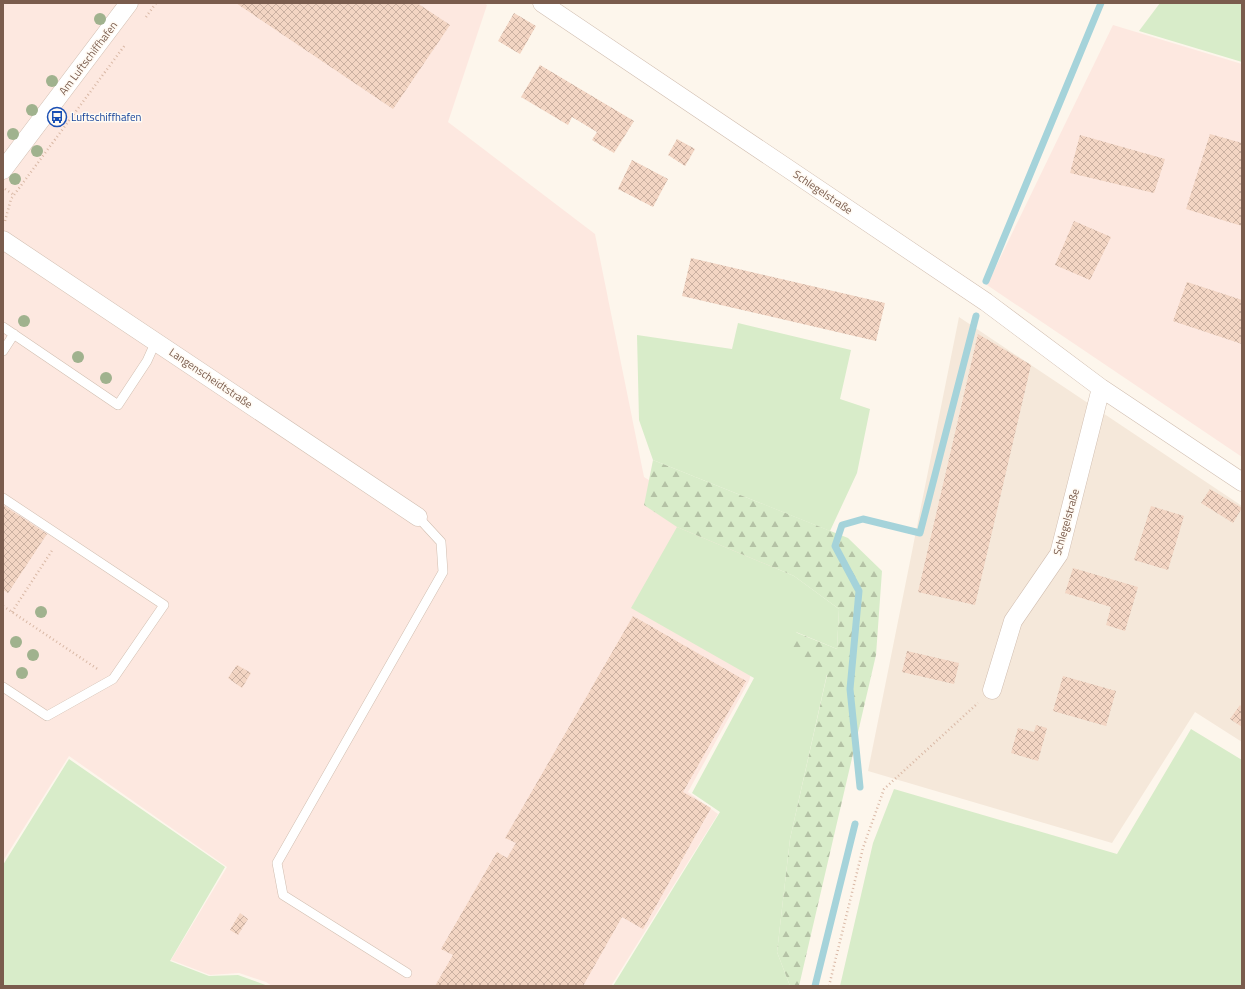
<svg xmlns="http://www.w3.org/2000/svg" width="1245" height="989" viewBox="0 0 1245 989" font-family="'Titillium Web',sans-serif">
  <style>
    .residential { fill: #f5e8da }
    .commercial { fill: #fde8e0 }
    .green { fill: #d8ecc9 }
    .forest { fill: url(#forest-firs) }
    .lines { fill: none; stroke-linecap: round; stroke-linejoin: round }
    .stream { stroke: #a5d3da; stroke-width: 7 }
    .building { fill: url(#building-cross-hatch) }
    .lane-casing { stroke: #d1beb0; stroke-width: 10 }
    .street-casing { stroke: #d1beb0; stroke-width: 19 }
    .path { stroke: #d9b8a5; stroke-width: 2.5; stroke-dasharray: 1 3; stroke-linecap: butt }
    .lane { stroke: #fff; stroke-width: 9 }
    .street { stroke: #fff; stroke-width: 18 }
    .tree { fill: #a0b28e }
    .labels { text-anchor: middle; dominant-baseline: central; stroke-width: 3; stroke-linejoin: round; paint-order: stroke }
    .street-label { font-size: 11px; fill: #7a5c4d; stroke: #fffaf3 }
    .transit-label { font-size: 11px; fill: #164399; stroke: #fffaf3; text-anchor: start }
  </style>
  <defs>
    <pattern id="forest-firs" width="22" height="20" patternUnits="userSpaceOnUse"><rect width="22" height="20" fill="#d8ecc9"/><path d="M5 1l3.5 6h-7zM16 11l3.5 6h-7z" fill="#b4c2a5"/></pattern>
    <pattern id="building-cross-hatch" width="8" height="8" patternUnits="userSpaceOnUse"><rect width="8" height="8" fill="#f3d5c3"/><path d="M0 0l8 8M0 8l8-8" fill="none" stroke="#cab0a1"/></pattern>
  </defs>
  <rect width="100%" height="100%" fill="#fdf6ec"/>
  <path class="residential" d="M959,317L1242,506V742L1195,712L1112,843L868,771Z"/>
  <path class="commercial" d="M3,3H484L487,5L448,122L595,234L644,477L780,561L749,681L688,792L718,814L611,986H272L266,982L239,973L210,975L171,960L227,867L69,756L3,861Z
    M1113,25L1242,64V457L987,285Z"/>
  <path class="green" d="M1160,3H1242V62L1139,31Z
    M738,323L851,350L840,399L870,409L857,473L830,531L653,460L639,420L637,335L732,349Z
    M677,527L794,576L839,609L837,649L796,632L827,674L790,839L777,952L790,986H613L720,812L692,793L754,678L631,608Z
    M1191,729L1242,760V986H840L873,843L894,789L1117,854Z
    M69,759L225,867L170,961L209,976L238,975L268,986H3V865Z"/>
  <path class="forest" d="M653,460L848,538L882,571L876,655L799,986H790L777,952L790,839L827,675L783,648L795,632L837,649L839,609L794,576L677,527L644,505Z"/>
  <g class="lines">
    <path class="stream" d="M986,281L1101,3
      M860,787L850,689L859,591L835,546L842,525L863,519L920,533L976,316
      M815,986L855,824"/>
  </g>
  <path class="building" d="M236,3H417L450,25L393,109Z
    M514,13L536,26L520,54L498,41Z
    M540,65L634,121L614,153L592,140L597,132L572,117L568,125L521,97Z
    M1210,134L1242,143V226L1186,209Z
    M1080,135L1165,159L1154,193L1070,173Z
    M677,139L695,149L685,166L668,155Z
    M632,160L668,179L653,207L618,189Z
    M1074,221L1111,237L1090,280L1055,265Z
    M691,258L885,303L876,341L682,296Z
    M1187,282L1242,300V344L1173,321Z
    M978,334L1031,365L975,605L918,592Z
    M1210,489L1242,508L1233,523L1201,503Z
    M3,505L47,534L8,593L3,590Z
    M1151,506L1184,516L1168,570L1134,560Z
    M1073,568L1138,587L1125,631L1106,625L1111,607L1065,593Z
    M633,616L746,681L683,792L711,808L643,929L622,917L583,986H435L453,955L441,949L497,852L507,858L516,843L505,838Z
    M907,651L959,663L954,684L902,672Z
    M237,665L251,673L242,688L228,678Z
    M1063,676L1116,691L1106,726L1053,711Z
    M1240,705L1242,707V727L1230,719Z
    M1036,725L1047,728L1038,761L1011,753L1018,728L1034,732Z
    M240,913L248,919L238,935L230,930Z"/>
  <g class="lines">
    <g class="lane-casing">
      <path id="lane" d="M3,327L118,405L147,361L156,341
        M3,351L14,334
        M3,498L164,605L113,679L47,716L3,687
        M407,973L283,895L277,863L443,572L441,542L418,517"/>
    </g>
    <g class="street-casing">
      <path id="street" d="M542,3L986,302L1101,388L1242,482
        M3,170L129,3
        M3,240L418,517
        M992,690L1013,621L1059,554L1101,388"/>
    </g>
    <path class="path" d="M146,17L156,3
      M5,189L14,195
      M5,221L11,199L125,45
      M3,606L99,670
      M12,612L53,549
      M829,986L863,848L884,789L978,703"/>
    <use href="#lane" class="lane"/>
    <use href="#street" class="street"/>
  </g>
  <g class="tree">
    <circle cx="100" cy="19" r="6"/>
    <circle cx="52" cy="81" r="6"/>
    <circle cx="32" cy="110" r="6"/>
    <circle cx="13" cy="134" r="6"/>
    <circle cx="37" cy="151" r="6"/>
    <circle cx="15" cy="179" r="6"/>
    <circle cx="24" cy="321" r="6"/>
    <circle cx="78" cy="357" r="6"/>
    <circle cx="106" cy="378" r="6"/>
    <circle cx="41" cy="612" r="6"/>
    <circle cx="16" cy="642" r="6"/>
    <circle cx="33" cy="655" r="6"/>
    <circle cx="22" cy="673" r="6"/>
  </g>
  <defs>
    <g id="bus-ring" transform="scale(1)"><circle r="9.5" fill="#fffaf3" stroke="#1a4fb4" stroke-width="1.5"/><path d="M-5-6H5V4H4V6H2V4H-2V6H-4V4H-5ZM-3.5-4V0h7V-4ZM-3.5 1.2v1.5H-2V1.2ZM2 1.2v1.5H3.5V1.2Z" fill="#1a4fb4"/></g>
  </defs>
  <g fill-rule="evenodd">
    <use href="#bus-ring" x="57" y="117"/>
  </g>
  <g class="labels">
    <g class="street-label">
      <text transform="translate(88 58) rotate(-53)">Am Luftschiffhafen</text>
      <text transform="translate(823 192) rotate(34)">Schlegelstraße</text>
      <text transform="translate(211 378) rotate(34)">Langenscheidtstraße</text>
      <text transform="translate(1066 522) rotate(-74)">Schlegelstraße</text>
    </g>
    <g class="transit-label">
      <text x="71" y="117">Luftschiffhafen</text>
    </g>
  </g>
  <rect width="1245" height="989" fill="none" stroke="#7a5c4d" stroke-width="8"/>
</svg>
